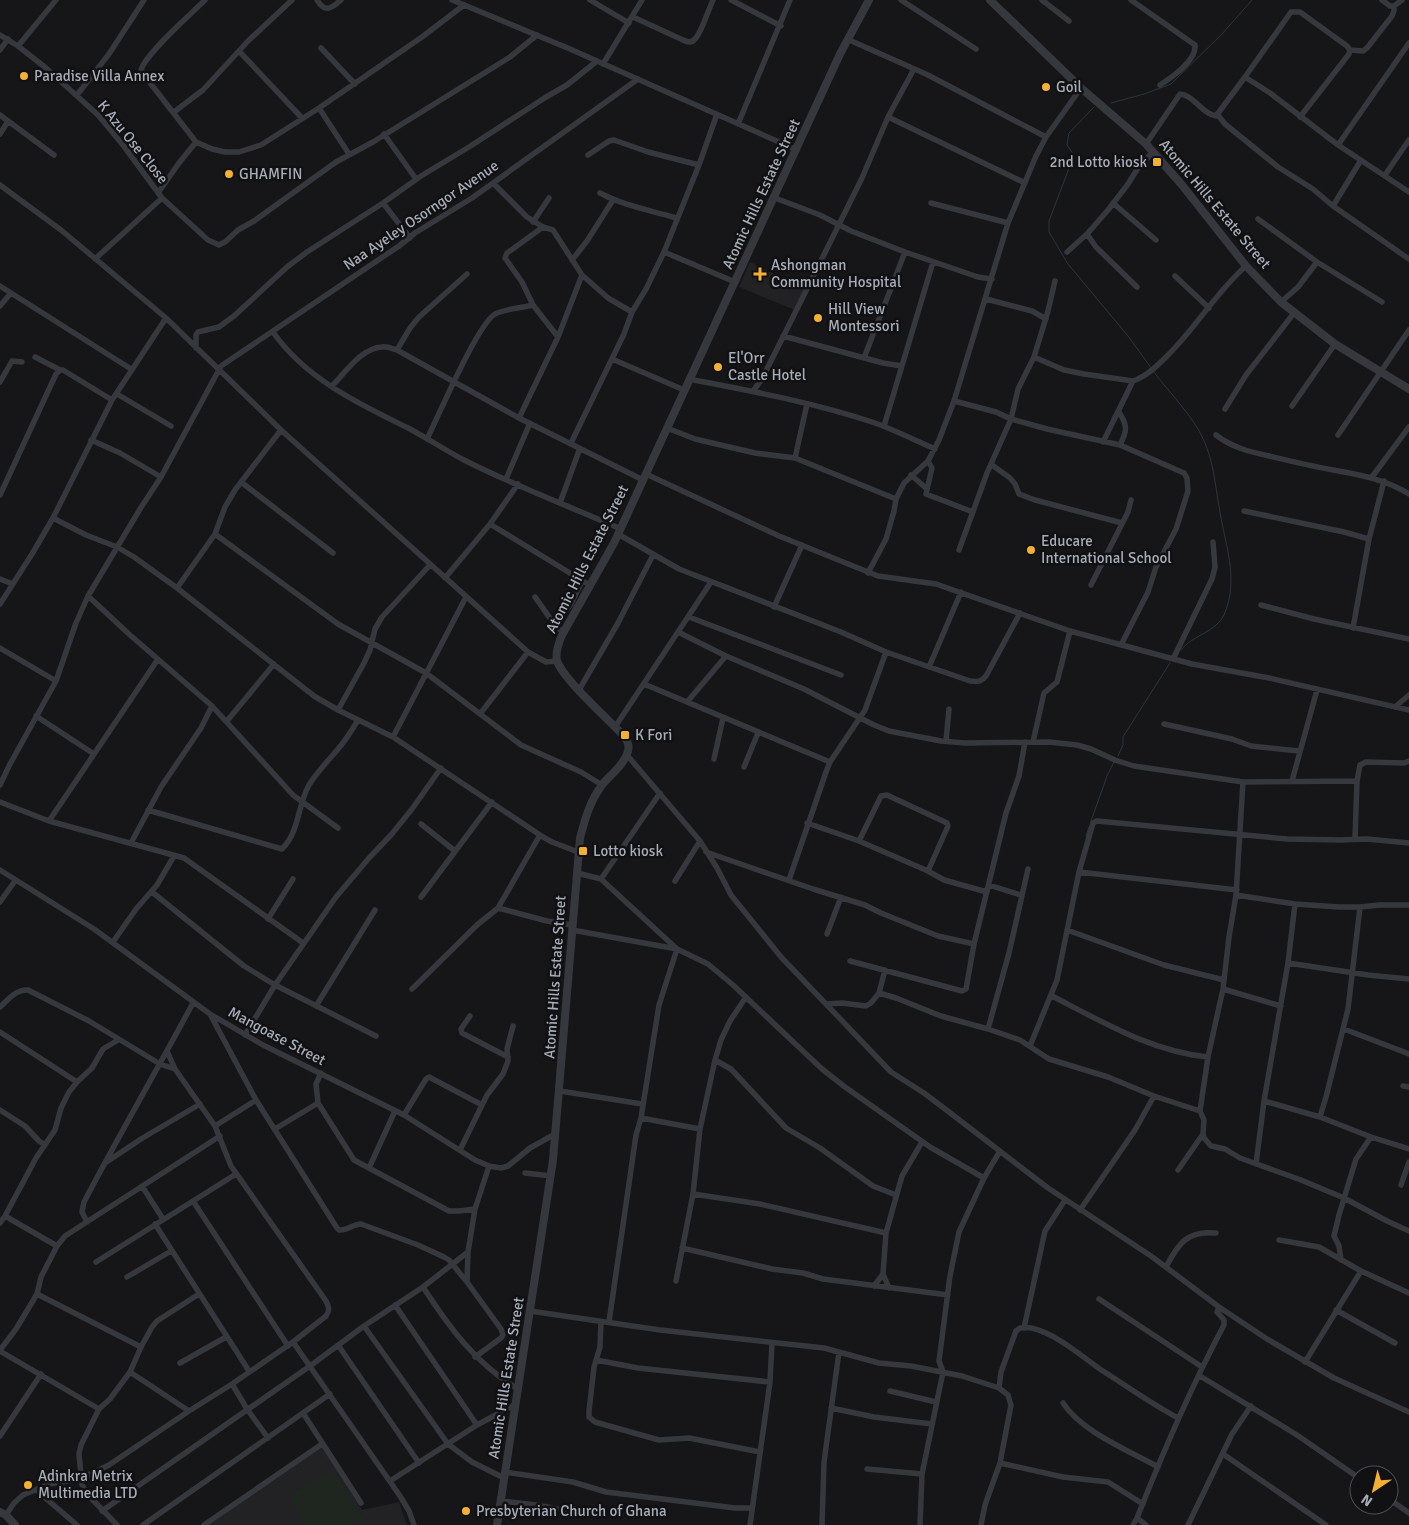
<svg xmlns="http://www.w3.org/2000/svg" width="1409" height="1525" viewBox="0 0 1409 1525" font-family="Signika,sans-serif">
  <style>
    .built { fill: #222225 }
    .garden { fill: #1e261f }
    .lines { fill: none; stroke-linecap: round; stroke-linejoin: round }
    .stream { stroke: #2c353c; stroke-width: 1 }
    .minor { stroke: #37383d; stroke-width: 5.5 }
    .tertiary { stroke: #37383d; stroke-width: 8 }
    .poi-dot { fill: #f2b134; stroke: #111113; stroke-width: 2 }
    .labels { text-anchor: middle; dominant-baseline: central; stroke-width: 5; stroke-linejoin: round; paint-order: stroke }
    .poi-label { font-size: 15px; fill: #a8adb8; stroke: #111113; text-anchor: start }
    .street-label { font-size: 15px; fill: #a8adb8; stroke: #111113 }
  </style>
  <rect width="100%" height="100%" fill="#161618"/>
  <path class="built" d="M750,262L805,289L795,310L739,287Z
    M322,1447L362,1510L399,1502L407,1525H209Z"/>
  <path class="garden" d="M334,1471L363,1519L351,1525H303L291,1493Z"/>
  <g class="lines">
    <path class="stream" d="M1111,103L1144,94L1171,84L1222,34L1252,0
      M1094,107L1069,133L1067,145L1074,155L1049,221V232L1068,264L1128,336L1152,369
      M1154,372C1168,391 1186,409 1198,429C1213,455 1214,478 1219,506C1224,542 1240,579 1224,615C1215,633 1192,635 1181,650
      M1118,756L1123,745V737L1126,732L1170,663
      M1091,821L1107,776L1114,762
      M1086,836L1089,827"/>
    <path class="minor" d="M205,0C192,13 145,54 141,70L144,75L196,142L212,149L225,152H239L261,145L319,108L422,37L464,5
      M317,0C325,13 331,9 341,0
      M452,0L570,49L797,150
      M590,0L629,23
      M731,0L781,26
      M901,0L976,49
      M1042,0L1069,21
      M1131,0L1195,45C1197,60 1171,78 1160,85
      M1382,0L1390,6H1394L1402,0
      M633,17L683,40C687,42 692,43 695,39C702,32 708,10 713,0
      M0,35L18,46L46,68L98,115L123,145L162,198L208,240L219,245L225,242L238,230L254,221L336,162L373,142L510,57L537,35
      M847,39L928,75L1046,137
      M18,46L56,0
      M321,48L355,84
      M0,50L8,39
      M239,51L302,118
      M603,64L642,0
      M1245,77L1270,93L1338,145L1409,192
      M77,95L109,54L144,0
      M319,108L349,154
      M174,112L203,90L248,41L292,0
      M1217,114L1225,124L1278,167L1313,189L1333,206L1409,259
      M0,115L54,155
      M888,117L1025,183
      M1300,117L1349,54L1350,50
      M738,124L790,0
      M0,134L8,121
      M384,134L416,179
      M1146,144L1180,94C1194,95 1202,114 1216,116L1245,77L1291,12H1300L1347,46L1350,50L1363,51L1367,48L1392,16L1394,11V6
      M1338,145L1409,43
      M588,155L609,141L614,140L648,152L699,165
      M1385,175L1409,140
      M493,183L527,217L543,227L553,230L582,275L608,298L632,312
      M0,185L61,230L166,318L281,430L528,652L546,662L557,661
      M158,193L179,163L196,142
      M600,193C624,206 650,210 676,218
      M775,198L820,215L851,231L905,252L978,277L992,279
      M383,203L410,238
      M931,203L1008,223
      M1113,203L1156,240
      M1333,206L1361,160
      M1258,219L1317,262L1382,302
      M533,222L549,198
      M543,227L507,253L505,258L522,282L533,305L558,337
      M1087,234L1096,247L1137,287
      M664,252L735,282
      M1067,252L1087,234L1108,210L1128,184L1138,168L1153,152
      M95,259L162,198
      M572,260L587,241L613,200
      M1175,276L1209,308
      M0,286L131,369
      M986,299L1032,311L1046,319
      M1281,302L1298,287L1317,262
      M0,306L10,294
      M273,332C306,379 359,404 408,428C427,438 445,450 464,460C515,486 569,506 621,529
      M783,336L883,363L902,366
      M196,348V335L198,332L219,327L234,316L287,267L307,252L383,203L421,176L469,147L546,97L567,85L597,61
      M397,350L410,328L419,317L467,274
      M35,357L60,370
      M1034,357L1064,370L1084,374L1133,381C1147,376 1157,366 1167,356C1196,328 1216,292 1246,266
      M864,358L905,252
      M612,359L684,390
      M689,379C750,391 812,402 872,422C893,429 914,440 935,449
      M0,382L12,361L22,362
      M332,386C345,373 361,348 382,347C387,346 393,349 397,350L519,418L643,480
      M753,391L762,379L793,317L862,178L888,117L914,69
      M117,394L171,426
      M954,401L996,412L1011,419L1047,429L1120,445L1184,473L1187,478L1188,491L1176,529L1156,567L1148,592L1121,645
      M1292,406L1335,344
      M1225,409L1246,375L1294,313
      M1119,412C1128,426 1127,431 1120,445
      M519,418L558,337L582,275
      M884,426L933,262
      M667,428L695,439L755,453L795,458L896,499
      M1216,435C1231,447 1250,452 1269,456C1290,461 1311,466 1333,470C1360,475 1385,479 1409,494
      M1338,435L1409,330
      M427,439C439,415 477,325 495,314C504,309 522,308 533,305
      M91,440L120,453L161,477
      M1103,442L1133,381
      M571,443L624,334L632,312L646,289L664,252L699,165L717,114
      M795,458L807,404
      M928,461L932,468L926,494L973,512
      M992,465L1010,478L1015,484L1019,494L1035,500L1122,523
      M646,474L779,536L878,576L936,584L1070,631L1192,664L1269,678L1409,710
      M911,475L926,488
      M1372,477L1409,427
      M506,479L530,423
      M241,482L333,553
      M0,495L56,374L60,370H63L112,400
      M560,503L580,448
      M1244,511L1344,532L1369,539
      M53,518L86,535L117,547L134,557L177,588L314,696L338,710L393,737L543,837L552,842L578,852
      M490,524L591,586
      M215,534L338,624L426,673L521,745L581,772L602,785
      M618,534L679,569L841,632L886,652L970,681C977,682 981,682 986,676L1020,613
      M959,550L987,473L1011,419L1018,389L1034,357L1048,311L1055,281
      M868,573L886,539L894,511L896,499L904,483L928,461L939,440L954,401L1008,223L1036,156L1046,137L1081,88
      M445,578L490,524L518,484
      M0,579L13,584
      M1091,585L1128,512L1131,500
      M177,588L215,534L225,507L235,490L281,430
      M88,596L130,635L212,706L293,795L338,828
      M535,597C545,610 551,623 564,633
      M0,604L32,554L53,518L112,400L166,318
      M1261,605L1314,619L1409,639
      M774,607L802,545
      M689,617L841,675
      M555,626L571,604L582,581
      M1353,628L1369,539L1384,481
      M678,632L726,656L804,689L874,725L889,731L941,741L965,743L1049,742L1077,745L1091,749L1115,760L1134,766L1243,782L1357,781
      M0,648L56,681
      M1173,659L1212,579L1215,567L1213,542
      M929,667L961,592
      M644,684L830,762
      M579,690L618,623L653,555
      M687,702L726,656
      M1395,707L1409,695
      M338,710L364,663L370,650L375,629L382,617L430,565
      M480,714L528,652
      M36,716L94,754
      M227,721L274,664
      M1164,724L1232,739L1251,746L1299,751
      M615,727L711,582
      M393,737L466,597
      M946,741L949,709
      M1033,742L1044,693L1057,682L1070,631
      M627,755L700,841L717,868L731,895L781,957L891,1072L924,1093L949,1112L1048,1188L1151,1256L1219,1307L1267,1339L1334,1378L1409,1412
      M714,759L723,718
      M744,767L758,733
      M1292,781L1317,690
      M1243,782L1236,895L1229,937L1223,989L1208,1057L1200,1111L1204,1120L1203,1134L1204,1138L1211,1146L1225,1149L1240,1158L1301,1180L1344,1198L1387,1221L1409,1231
      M0,785L10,764L56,681L76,623L88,596L140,509L161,477L221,366L399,246L415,233L472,198L638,79
      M0,802L49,821L184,858L303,943
      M148,810L282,849C300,831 297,806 309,785C317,772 328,761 338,749C346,740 352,730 358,720
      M49,821L158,659
      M807,823L859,841L928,871L944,880L987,892
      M421,824L455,851
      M1355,839L1357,781L1360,765L1366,762L1404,763L1409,761
      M859,841L881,796L887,795L947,823L948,826L928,871
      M131,843L161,787L201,728L212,706
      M706,852L813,889L865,905L881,913L938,936L974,944
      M0,870L94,929L210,1014L263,1045L404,1115L475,1160L489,1166L501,1168L508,1166L530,1148L555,1134
      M1079,872L1237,890
      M577,873L601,879L677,949L659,1005L641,1118L636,1135L609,1322
      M601,879L660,793
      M789,880L826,772L830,762L865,710L886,652
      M675,881L700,841
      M989,885L1021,895
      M152,892L244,966L275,985L376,1036
      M1236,895L1295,904L1339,907H1360L1380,905H1409
      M421,897L492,802
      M0,902L15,881
      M498,908L547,921L572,925
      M268,919L293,879
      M572,930L677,949L708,964L733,985L822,1069L845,1087L930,1147L984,1178
      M1067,930L1164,965L1224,980
      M827,934L841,897
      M113,942L136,909L157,885L174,856
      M850,961L962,991L966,989L974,944L1006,813L1019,776L1025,742
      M1288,963L1368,975L1409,979
      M412,989L477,925L498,908L540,835
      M1223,989L1281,1006
      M879,993L896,998L941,1016L988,1029L1020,1040L1049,1059L1108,1077L1154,1096L1200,1111
      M1052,996C1101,1021 1152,1052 1208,1057
      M827,1004L842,1003L866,1006L871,1003L879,993L885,970
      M316,1006L375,910
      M0,1007C8,1000 16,989 28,990L89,1021L160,1064L175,1069
      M210,1014L256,1100L337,1228L339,1230C347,1231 353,1224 361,1224L418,1245L444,1257L449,1260L467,1282
      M470,1016L461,1029L462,1033L508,1057
      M988,1029L1009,953L1028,869
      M1344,1029L1409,1054
      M0,1032L77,1082
      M245,1035L275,985L336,897L369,858L391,835L412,809L441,768
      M1030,1046L1057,980L1079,872L1093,823L1097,821L1287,839L1340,840L1367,839L1409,843
      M715,1060L731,1069L786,1128L820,1148L873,1186L896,1195
      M321,1073L316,1084L318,1103L354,1160L449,1211H459L475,1209
      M1403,1086L1409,1087
      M560,1091L642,1104
      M1264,1101L1320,1117L1371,1137L1409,1149
      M0,1110L25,1126L39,1141L45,1145
      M404,1115L426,1079L429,1077L482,1105
      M1320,1117L1326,1097L1348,1009L1360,907
      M641,1118L700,1129
      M215,1126L256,1100
      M275,1129L318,1103
      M460,1150L487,1095L503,1074L508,1061L507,1049L513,1026
      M105,1163L141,1139L200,1104
      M1256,1164L1264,1101L1288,963L1295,904
      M369,1168L395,1111
      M1178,1170L1203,1134
      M525,1173L551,1176
      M1401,1185L1409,1162
      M142,1186L163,1219
      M693,1194L760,1204L886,1233
      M193,1201L288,1346
      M1080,1210L1135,1130L1154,1096
      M5,1216L57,1246
      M87,1222L82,1212L84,1202C119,1135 157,1070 193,1003
      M0,1223L5,1216L36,1158L55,1130L61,1108L69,1092L77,1082L92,1068L103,1049L118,1040
      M155,1224L249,1371
      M1279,1240L1319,1247L1361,1271L1409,1293
      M682,1248L772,1269L803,1273L823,1279L948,1295
      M1341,1260L1339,1246L1334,1236L1339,1215L1356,1159L1371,1137
      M96,1262L236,1174
      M1166,1267C1178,1244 1187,1230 1216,1233
      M883,1274L889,1288
      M127,1277L171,1251
      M676,1281L693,1194L700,1129L715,1060L721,1040L730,1021L746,997
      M874,1286L883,1274L886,1233L902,1176L922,1142
      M423,1287C449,1327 476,1364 518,1389
      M37,1294L141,1347
      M1099,1299L1202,1367
      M395,1305L477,1425
      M1336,1310L1395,1343
      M530,1311L660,1330L824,1348L879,1363L911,1366L962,1376L999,1388L1008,1395L1011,1405L1000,1463L985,1505L981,1525
      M601,1322L600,1347L594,1367L589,1411V1417L595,1422L659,1440L689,1438L760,1452
      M364,1326L448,1444L472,1462L504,1478
      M1024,1328L1045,1231L1065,1200
      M293,1342L400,1496L409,1511L414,1525
      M338,1345L419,1463
      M0,1350L16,1329L37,1294L41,1277L57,1246L65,1236L220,1136
      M0,1351L99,1409
      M475,1357L501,1338L503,1335L501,1329L467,1282L468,1252L475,1209L489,1166
      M596,1360L638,1368L770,1382
      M1305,1362L1361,1271
      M180,1363L226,1337
      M130,1372L189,1411
      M1200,1376L1297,1435L1359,1478
      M232,1384L247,1409L268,1438
      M999,1388L1001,1372L1016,1331L1020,1328C1045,1323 1083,1358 1103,1371C1128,1387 1152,1404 1178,1418
      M890,1391L936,1402
      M1063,1403C1082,1432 1128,1450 1158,1467
      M831,1408L874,1417L932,1424
      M303,1413L361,1503
      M0,1436L41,1374
      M1223,1454L1326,1525
      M1000,1463L1063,1477L1108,1482L1143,1504
      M867,1469L922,1474
      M505,1472L573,1482L606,1492L735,1508H752
      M390,1481L477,1425L516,1404
      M36,1490L77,1525
      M1389,1499L1409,1513
      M501,1501L536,1505L569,1511
      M102,1511L310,1366L364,1326L423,1287L468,1252
      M6,1515L14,1503L23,1495L50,1484L80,1479L109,1465L189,1411L232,1384L293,1342L326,1316C330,1310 329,1307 326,1301L231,1166L215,1126L175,1069L167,1051
      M1137,1518L1146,1525
      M117,1525L90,1497L82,1485L79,1454L81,1445L99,1409L110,1399L130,1372L141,1347L152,1327L157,1321L199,1294
      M143,1525L330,1394
      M204,1525L322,1444
      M750,1525L770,1382L772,1343
      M822,1525L824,1462L839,1352
      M920,1525L922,1474L943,1372L939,1361L950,1276L959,1232L984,1178L1000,1151
      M1133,1525L1137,1518C1163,1452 1191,1387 1224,1325V1320L1217,1312L1219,1307
      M1188,1525L1232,1434L1251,1406"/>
    <path class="tertiary" d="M990,0L1081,88L1146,144L1182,185L1246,266L1281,302L1335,344L1409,389
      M0,1512L6,1515L15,1525
      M497,1525L553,1160L580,838C585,819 590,801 602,785C610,775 625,764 628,751C630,744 626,739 622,734C607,718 564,680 557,661C555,653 559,642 562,635L614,543L840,54L869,0"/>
  </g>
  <g class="poi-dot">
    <circle cx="24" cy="76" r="5"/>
    <circle cx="1046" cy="87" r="5"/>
    <rect x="1152" y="157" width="10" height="10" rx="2.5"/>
    <circle cx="229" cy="174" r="5"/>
    <path d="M757.5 266.5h5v5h5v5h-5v5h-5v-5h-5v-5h5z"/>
    <circle cx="818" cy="318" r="5"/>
    <circle cx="718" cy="367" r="5"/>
    <circle cx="1031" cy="550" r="5"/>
    <rect x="620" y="730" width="10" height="10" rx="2.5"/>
    <rect x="578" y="846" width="10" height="10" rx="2.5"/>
    <circle cx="28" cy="1485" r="5"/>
    <circle cx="466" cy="1511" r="5"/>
  </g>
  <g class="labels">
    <g class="poi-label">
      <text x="34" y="76">Paradise Villa Annex</text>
      <text x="1056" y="87">Goil</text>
      <text x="1147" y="162" text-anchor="end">2nd Lotto kiosk</text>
      <text x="239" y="174">GHAMFIN</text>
      <text x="771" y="265">Ashongman<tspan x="771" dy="17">Community Hospital</tspan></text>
      <text x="828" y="309">Hill View<tspan x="828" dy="17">Montessori</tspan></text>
      <text x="728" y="358">El'Orr<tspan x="728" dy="17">Castle Hotel</tspan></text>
      <text x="1041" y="541">Educare<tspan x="1041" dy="17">International School</tspan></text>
      <text x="635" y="735">K Fori</text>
      <text x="593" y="851">Lotto kiosk</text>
      <text x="38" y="1476">Adinkra Metrix<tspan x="38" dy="17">Multimedia LTD</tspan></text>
      <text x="476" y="1511">Presbyterian Church of Ghana</text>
    </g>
    <g class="street-label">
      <text transform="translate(133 142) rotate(51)">K Azu Ose Close</text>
      <text transform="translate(761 194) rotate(-65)">Atomic Hills Estate Street</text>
      <text transform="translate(1215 204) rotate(50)">Atomic Hills Estate Street</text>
      <text transform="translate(421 215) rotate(-34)">Naa Ayeley Osorngor Avenue</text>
      <text transform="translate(587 559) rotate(-63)">Atomic Hills Estate Street</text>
      <text transform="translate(555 977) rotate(-86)">Atomic Hills Estate Street</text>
      <text transform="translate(277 1036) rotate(28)">Mangoase Street</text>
      <text transform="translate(506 1378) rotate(-81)">Atomic Hills Estate Street</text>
    </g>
  </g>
  <g transform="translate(1374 1490) rotate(215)"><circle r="24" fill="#111113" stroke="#4d4f55"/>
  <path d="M0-4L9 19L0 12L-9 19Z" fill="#f2b134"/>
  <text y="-8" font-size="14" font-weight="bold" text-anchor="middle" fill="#a8adb8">N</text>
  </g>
</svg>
